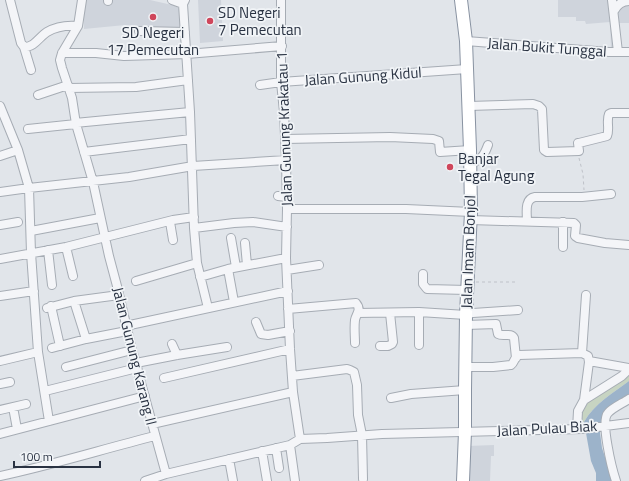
<svg xmlns="http://www.w3.org/2000/svg" width="629" height="481" viewBox="0 0 629 481" font-family="'Titillium Web',sans-serif">
  <style>
    .built { fill: #cfd4dc }
    .green { fill: #c7d4c2 }
    .water { fill: #9cb3ca }
    .lines { fill: none; stroke-linecap: round; stroke-linejoin: round }
    .minor-casing { stroke: #a6acb4; stroke-width: 10 }
    .highway-casing { stroke: #8892a1; stroke-width: 14 }
    .path { stroke: #bfc2c9; stroke-width: 1; stroke-dasharray: 3 3; stroke-linecap: butt }
    .minor { stroke: #f4f5f8; stroke-width: 8 }
    .highway { stroke: #fff; stroke-width: 12 }
    .poi-dot { fill: #cf465b; stroke: #f1f4f7; stroke-width: 1.5 }
    .labels { text-anchor: middle; dominant-baseline: central; stroke-width: 3.5; stroke-linejoin: round; paint-order: stroke }
    .poi-label { font-size: 15px; fill: #293242; stroke: #f1f4f7; text-anchor: start }
    .street-label { font-size: 15px; fill: #293242; stroke: #f1f4f7 }
  </style>
  <rect width="100%" height="100%" fill="#e1e5ea"/>
  <path class="built" d="M86,0H150L172,5L177,7L180,10L182,30L129,28L125,25L84,29V10Z
    M198,0H221L223,41L200,43Z
    M558,0H629V23H616L617,48H611L610,22L586,24L585,21H576V17H558Z
    M494,445V456H491L490,481H466L468,446Z"/>
  <path class="green" d="M629,371V381C613,393 594,404 584,422H581L580,419L583,406Z"/>
  <path class="water" d="M629,381V396L603,415L601,421L600,433L602,448L610,472L612,481H596V473L591,461L584,422C594,404 613,393 629,381Z"/>
  <g class="lines">
    <g class="minor-casing">
      <path id="minor" d="M10,0L21,43L24,47
        M82,0L78,26L62,53L60,60L62,68L72,98L76,124L93,182L109,256L117,286L132,350L136,363L141,383L166,474
        M172,0L183,4
        M185,0L183,4L190,112L194,228L197,263L208,308
        M281,0V82L284,112L286,160L287,209L286,258L290,349L293,392L300,439
        M612,0L618,52
        M108,1V0
        M614,11C617,5 622,1 629,1
        M139,31L185,32
        M466,41L609,52H629
        M62,53H96L124,56L187,54L282,46
        M31,70L24,47C35,47 39,37 47,32C57,26 67,25 78,26
        M260,85L281,82L467,69
        M69,88L136,87L188,80
        M38,95L68,85
        M0,106L18,150L29,188L31,253L38,352L49,421
        M469,106L533,104L539,106L542,109L544,150L547,152L579,151L578,143H579L607,136C610,129 606,121 609,114L611,113H629
        M75,123L190,112
        M28,129L76,124
        M285,139L390,137L433,139L439,141L440,152L470,150
        M84,152L191,139
        M0,156L18,150
        M470,164C481,160 484,156 488,145
        M0,192L29,188L129,177L193,166L286,160
        M278,196L287,197
        M287,209H406L471,212
        M470,220L574,223L576,225L575,236L578,238L605,243L629,245
        M527,221C527,213 524,199 535,197H582L611,194
        M170,222L173,240
        M0,225L18,222
        M194,228L234,223L253,222L287,227
        M31,231L100,218
        M231,238L236,267
        M245,243L247,265
        M66,247L73,276
        M563,247V222
        M48,250L52,285
        M0,259L66,247L173,220L194,217
        M228,269L234,302
        M287,270L319,265
        M423,274V284L427,289L467,290
        M200,277L228,269L286,258
        M136,281L197,263
        M0,296L34,291
        M74,301L86,339
        M51,306L60,346
        M47,308L74,301L119,295
        M288,309L356,303C362,310 356,314 355,320C354,328 355,336 355,343
        M419,312V345
        M358,313L419,312L466,315L473,313L518,310
        M256,322L261,334L268,335L290,331
        M130,325L288,291
        M466,325L496,324L498,334C503,337 511,332 514,338L516,358
        M172,344L177,355
        M380,346H388L392,344L393,342L390,313
        M52,348L86,339L127,331
        M582,353L586,295
        M0,361L38,352
        M589,361L629,368
        M136,363L177,355L227,347
        M66,367L132,350
        M465,367H493L511,365C515,362 514,357 519,355L582,353L588,356L589,362L584,400
        M292,376L347,369L350,370L354,372L357,385L358,415L362,435L363,479
        M164,378L290,349
        M0,384L10,382
        M45,391L137,368
        M391,398L411,394L465,390
        M13,407L17,429
        M0,410L26,404
        M152,424L293,392
        M577,429L578,411L584,400L622,376L629,369
        M0,434L145,396
        M290,445L295,481
        M276,448L279,468
        M262,451L267,481
        M229,459L233,481
        M0,476C52,465 103,449 155,436
        M145,481L166,474L290,445L300,439L327,438L382,434L582,429L629,423
        M616,481C612,469 600,421 608,413C612,408 623,403 629,399"/>
    </g>
    <g class="highway-casing">
      <path id="highway" d="M461,0L466,41L470,150L471,212L466,315L465,390V432L463,481"/>
    </g>
    <path class="path" d="M579,158L583,174L584,190
      M476,282H516"/>
    <use href="#minor" class="minor"/>
    <use href="#highway" class="highway"/>
  </g>
  <g class="poi-dot">
    <circle cx="153" cy="17" r="4"/>
    <circle cx="210" cy="21" r="4"/>
    <circle cx="450" cy="167" r="4"/>
  </g>
  <g class="labels">
    <g class="poi-label">
      <text x="218" y="12">SD Negeri<tspan x="218" dy="17">7 Pemecutan</tspan></text>
      <text x="153" y="32" text-anchor="middle">SD Negeri<tspan x="153" dy="17">17 Pemecutan</tspan></text>
      <text x="458" y="158">Banjar<tspan x="458" dy="17">Tegal Agung</tspan></text>
    </g>
    <g class="street-label">
      <text transform="translate(547 47) rotate(4)">Jalan Bukit Tunggal</text>
      <text transform="translate(363 76) rotate(-4)">Jalan Gunung Kidul</text>
      <text transform="translate(284 129) rotate(-92)">Jalan Gunung Krakatau 1</text>
      <text transform="translate(468 252) rotate(-88)">Jalan Imam Bonjol</text>
      <text transform="translate(135 356) rotate(76)">Jalan Gunung Karang II</text>
      <text transform="translate(547 428) rotate(-3)">Jalan Pulau Biak</text>
    </g>
  </g>
  <path d="M14 461v6h86v-6" fill="none" stroke="#293242" stroke-width="2"/>
  <text x="20" y="461" font-size="12" fill="#293242" stroke="#f1f4f7" stroke-width="3" paint-order="stroke">100 m</text>
</svg>
